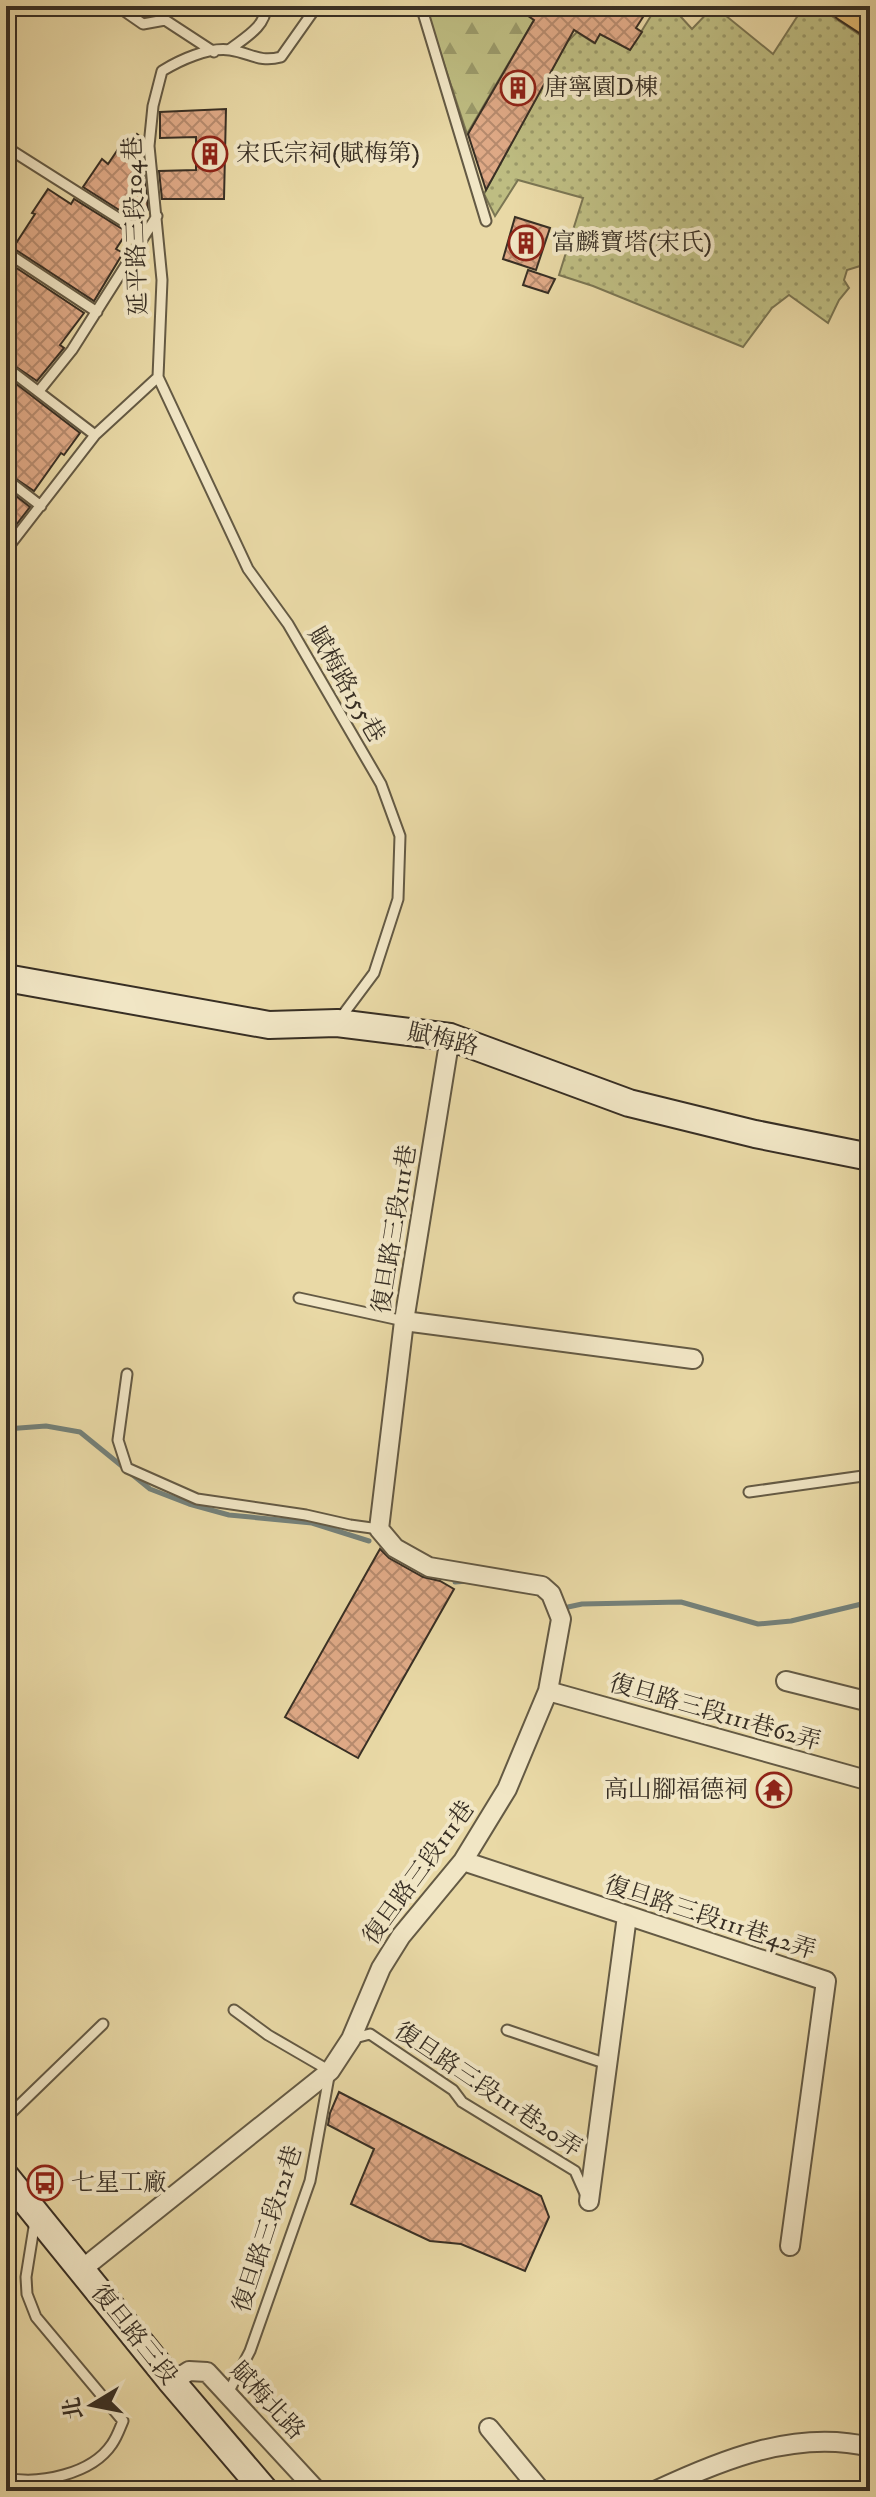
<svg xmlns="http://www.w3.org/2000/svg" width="876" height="2497" viewBox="0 0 876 2497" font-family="'IM FELL DW Pica','Noto Serif TC',serif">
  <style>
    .grass { fill: url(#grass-dots); stroke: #7b7653; stroke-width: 2 }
    .forest { fill: url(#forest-firs); stroke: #7b7653; stroke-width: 2 }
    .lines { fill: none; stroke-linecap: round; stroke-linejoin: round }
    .stream { stroke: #74817a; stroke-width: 5 }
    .building { fill: url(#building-cross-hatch); stroke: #382f24; stroke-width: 2 }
    .lane-casing { stroke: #645a44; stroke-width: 13 }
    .street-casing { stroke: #645a44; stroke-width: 22 }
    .secondary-casing { stroke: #382f24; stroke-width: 30 }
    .primary-casing { stroke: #382f24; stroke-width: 34 }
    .lane { stroke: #f1e6c5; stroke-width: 9 }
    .street { stroke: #f1e6c5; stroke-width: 18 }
    .secondary { stroke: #f1e6c5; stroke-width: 26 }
    .primary { stroke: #e4bc73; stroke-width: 30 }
    .labels { text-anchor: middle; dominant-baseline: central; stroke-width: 8; stroke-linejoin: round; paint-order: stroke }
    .poi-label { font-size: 24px; fill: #382f24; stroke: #f1e6c5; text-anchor: start }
    .street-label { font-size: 24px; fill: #382f24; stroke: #f1e6c5 }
  </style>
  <defs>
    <pattern id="grass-dots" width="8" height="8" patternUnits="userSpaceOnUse" patternTransform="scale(2)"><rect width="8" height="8" fill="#bebd82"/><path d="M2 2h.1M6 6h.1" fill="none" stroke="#9b9a6a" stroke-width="1.8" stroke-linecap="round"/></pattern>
    <pattern id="forest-firs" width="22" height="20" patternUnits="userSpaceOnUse" patternTransform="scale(2)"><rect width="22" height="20" fill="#bebd82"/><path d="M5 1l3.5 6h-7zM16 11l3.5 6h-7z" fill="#9b9a6a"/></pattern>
    <pattern id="building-cross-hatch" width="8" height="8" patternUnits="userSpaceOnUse" patternTransform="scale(2)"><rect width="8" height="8" fill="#e0aa87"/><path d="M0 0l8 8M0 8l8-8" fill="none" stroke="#b78b6e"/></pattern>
  </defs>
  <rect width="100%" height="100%" fill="#e9d9a6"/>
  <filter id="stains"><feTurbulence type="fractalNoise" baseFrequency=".0025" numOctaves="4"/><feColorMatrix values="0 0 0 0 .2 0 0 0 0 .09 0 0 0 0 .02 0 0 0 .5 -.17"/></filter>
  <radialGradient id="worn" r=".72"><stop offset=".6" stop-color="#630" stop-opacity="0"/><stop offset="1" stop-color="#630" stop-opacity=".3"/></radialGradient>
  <path class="grass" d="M657,6H671L692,29L714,6L773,54L804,6H817L870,42V257L860,266L847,270L844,280L849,288L839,300L828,323L789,295L772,308L743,347L593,286L559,275L583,198L518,180L495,216L484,194L486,190L567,42L577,32L594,43L600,34L630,50Z"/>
  <path class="forest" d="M425,6H514L534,20L467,134Z"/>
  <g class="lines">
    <path class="stream" d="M6,1429L46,1426L80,1432L150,1489L189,1504L229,1515L312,1523L369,1541
      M455,1582L468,1581
      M568,1607L582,1604L681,1602L758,1624L791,1621L870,1602"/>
  </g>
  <path class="building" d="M514,6H650L636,28L642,32L630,50L600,34L595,43L574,30L486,190L468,134L534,20Z
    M226,109L224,199H162L159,171L196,170V137L160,138V112Z
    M137,134L142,138L143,164L138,171H144L148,210L140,221L136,218L135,220L83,187L102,159L108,164L123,142L129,146Z
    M48,189L71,204L74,199L127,232L116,249L123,253L94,301L13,248L35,214L32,213Z
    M515,217L550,228L536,270L503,259Z
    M6,261L84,313L60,345L64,348L37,381L6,360Z
    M528,270L555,279L548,293L523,285Z
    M6,376L80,433L64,455L61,453L34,491L6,472Z
    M6,488L30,507L6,538Z
    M380,1549L389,1558L423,1577L440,1581L454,1589L358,1758L285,1717Z
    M768,1782L782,1783L780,1799L766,1797Z
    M339,2092L541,2196L549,2217L525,2271L461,2244L430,2241L351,2204L374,2149L328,2125L330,2113Z"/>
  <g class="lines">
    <g class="lane-casing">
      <path id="lane" d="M117,6L143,24L165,20L214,52
        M317,6L281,57C259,63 251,53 230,50C208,47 180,60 162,71L153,106L149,146L162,280L158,377L248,569L288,624L381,784L400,836L398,899L374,973L339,1020
        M421,6L486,221
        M229,50C244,38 266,27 266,6
        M6,147L145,235
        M6,252L97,312
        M6,367L95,435
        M39,391L72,350L157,216
        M6,479L41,506
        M6,550L95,435L158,377
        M299,1298L404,1321
        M127,1374L118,1440L127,1468L197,1499L306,1515L350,1525L379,1529
        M749,1492L870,1475
        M507,2030L607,2064
        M351,2039L370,2034L453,2090L462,2102L575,2171L587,2198
        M6,2118L103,2024
        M228,2393L250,2351L310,2181L330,2071L268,2035L234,2010
        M6,2478C40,2485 92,2474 112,2444C117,2437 120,2428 123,2421L36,2317L27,2294L26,2277L35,2221"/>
    </g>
    <g class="street-casing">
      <path id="street" d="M404,1321L693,1359
        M786,1681L870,1702
        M548,1691L870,1781
        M463,1861L826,1981L790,2246
        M589,2201L627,1916
        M81,2270L330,2071L351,2039L381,1968L401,1936L463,1861L507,1789L548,1691L561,1619L551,1594L542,1586L429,1567L395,1548L379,1529L404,1321L450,1037
        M172,2382L189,2371L207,2372L317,2491
        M489,2428L541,2491
        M655,2491C721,2460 796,2429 870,2447"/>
    </g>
    <g class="secondary-casing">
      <path id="secondary" d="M6,978L269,1025L337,1023L450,1037L629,1103L755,1134L870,1157
        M6,2177L172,2382L265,2491"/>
    </g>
    <g class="primary-casing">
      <path id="primary" d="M847,6L870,21"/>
    </g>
    <use href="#lane" class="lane"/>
    <use href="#street" class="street"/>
    <use href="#secondary" class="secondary"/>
    <use href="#primary" class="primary"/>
  </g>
  <defs>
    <g id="building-ring" transform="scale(1.8)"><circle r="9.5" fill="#f1e6c5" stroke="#8f2418" stroke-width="1.5"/><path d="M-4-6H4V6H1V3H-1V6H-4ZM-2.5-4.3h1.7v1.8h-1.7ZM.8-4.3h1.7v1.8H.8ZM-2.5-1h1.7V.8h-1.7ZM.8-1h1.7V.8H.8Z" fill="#8f2418"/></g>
    <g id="temple-ring" transform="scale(1.8)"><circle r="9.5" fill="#f1e6c5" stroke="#8f2418" stroke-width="1.5"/><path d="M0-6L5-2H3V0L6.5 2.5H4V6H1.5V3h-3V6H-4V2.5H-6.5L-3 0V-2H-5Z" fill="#8f2418"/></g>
    <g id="bus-ring" transform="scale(1.8)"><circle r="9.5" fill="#f1e6c5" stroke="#8f2418" stroke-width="1.5"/><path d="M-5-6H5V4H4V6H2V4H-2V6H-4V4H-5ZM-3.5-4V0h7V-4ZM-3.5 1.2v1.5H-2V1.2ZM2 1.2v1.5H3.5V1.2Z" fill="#8f2418"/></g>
  </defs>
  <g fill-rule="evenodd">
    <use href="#building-ring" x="518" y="88"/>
    <use href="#building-ring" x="210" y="154"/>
    <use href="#building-ring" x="526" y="243"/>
    <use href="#temple-ring" x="774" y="1790"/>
    <use href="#bus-ring" x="45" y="2183"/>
  </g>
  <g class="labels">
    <g class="poi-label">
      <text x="544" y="88">唐寧園D棟</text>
      <text x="236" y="154">宋氏宗祠(賦梅第)</text>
      <text x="552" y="243">富麟寶塔(宋氏)</text>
      <text x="748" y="1790" text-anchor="end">高山腳福德祠</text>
      <text x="71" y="2183">七星工廠</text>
    </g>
    <g class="street-label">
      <text transform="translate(136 226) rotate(-92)">延平路三段104巷</text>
      <text transform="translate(346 685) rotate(60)">賦梅路155巷</text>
      <text transform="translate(443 1040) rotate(13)">賦梅路</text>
      <text transform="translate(395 1229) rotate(-81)">復旦路三段111巷</text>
      <text transform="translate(715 1713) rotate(16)">復旦路三段111巷62弄</text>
      <text transform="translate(419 1873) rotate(-54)">復旦路三段111巷</text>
      <text transform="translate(710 1918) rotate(18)">復旦路三段111巷42弄</text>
      <text transform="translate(488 2090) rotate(34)">復旦路三段111巷20弄</text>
      <text transform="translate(268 2229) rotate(-72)">復旦路三段121巷</text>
      <text transform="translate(134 2335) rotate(51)">復旦路三段</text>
      <text transform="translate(267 2401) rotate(47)">賦梅北路</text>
    </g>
  </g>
  <rect width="876" height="2497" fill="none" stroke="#e9d9a6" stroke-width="32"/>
  <rect x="8" y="8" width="860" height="2481" fill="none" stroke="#382f24" stroke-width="4"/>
  <rect x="16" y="16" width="844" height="2465" fill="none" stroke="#382f24" stroke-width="2"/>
  <g transform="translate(92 2405) rotate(260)" stroke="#f1e6c5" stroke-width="6" paint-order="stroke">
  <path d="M0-6L14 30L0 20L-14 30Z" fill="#382f24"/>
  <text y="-12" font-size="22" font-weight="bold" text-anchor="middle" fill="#382f24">北</text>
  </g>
  <rect width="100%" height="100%" filter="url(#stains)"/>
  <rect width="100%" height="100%" fill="url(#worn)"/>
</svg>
